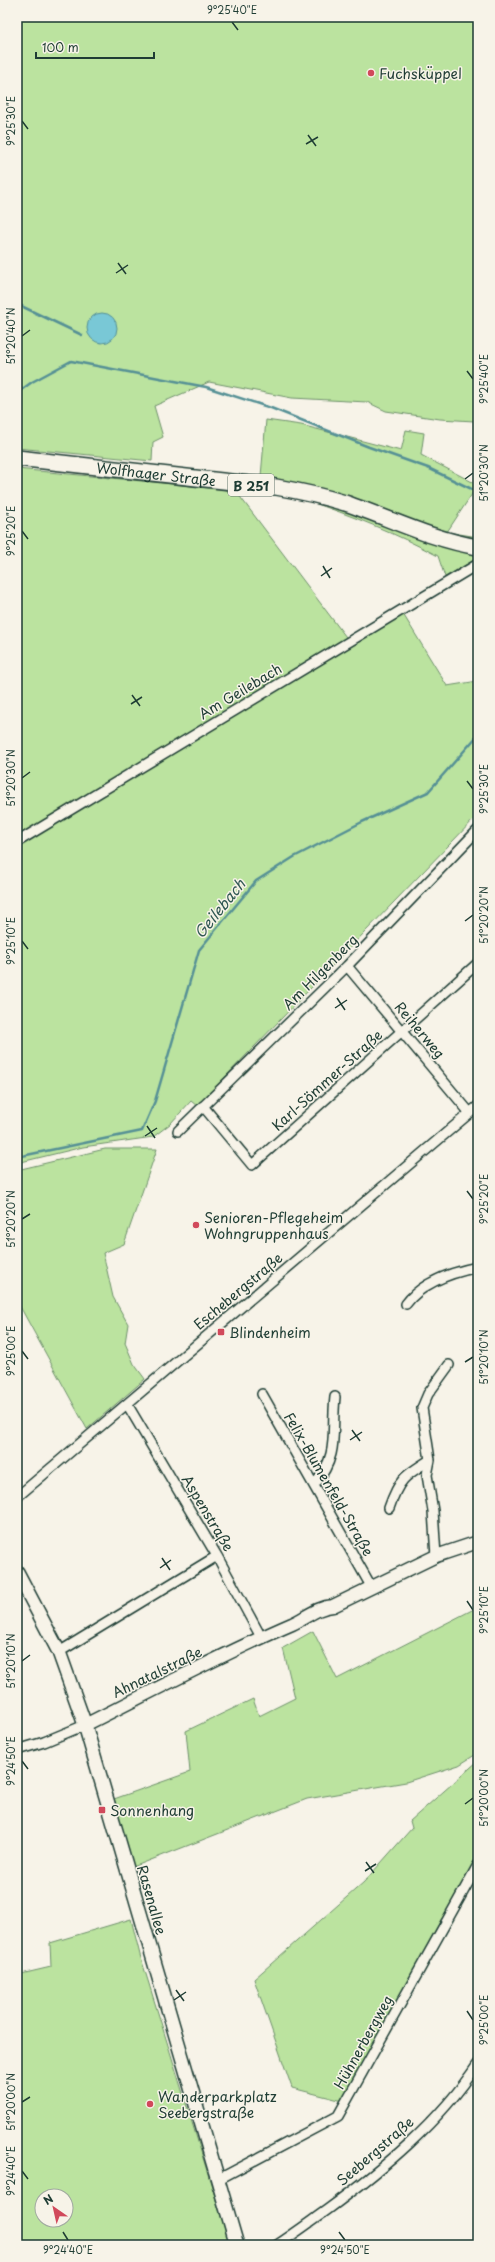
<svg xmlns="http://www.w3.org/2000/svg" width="495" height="2262" viewBox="0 0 495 2262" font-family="'Playpen Sans',sans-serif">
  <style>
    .green { fill: #bbe39f; stroke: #6d906a; fill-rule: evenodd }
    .water { fill: #79c8d6; stroke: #559095 }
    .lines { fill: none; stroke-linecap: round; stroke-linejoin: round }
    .stream { stroke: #559095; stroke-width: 2.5 }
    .minor-casing { stroke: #1f3d34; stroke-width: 12 }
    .tertiary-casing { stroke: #1f3d34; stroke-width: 15 }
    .secondary-casing { stroke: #1f3d34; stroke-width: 16 }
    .primary-casing { stroke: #1f3d34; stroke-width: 18 }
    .minor { stroke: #f7f3e8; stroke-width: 9 }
    .tertiary { stroke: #f7f3e8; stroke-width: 12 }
    .secondary { stroke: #f7f3e8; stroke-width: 13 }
    .primary { stroke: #f7f3e8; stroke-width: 15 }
    .ticks { fill: none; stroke: #1f3d34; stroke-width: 1.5 }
    .poi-dot { fill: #d1495b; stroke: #f7f3e8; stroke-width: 1.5 }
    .labels { text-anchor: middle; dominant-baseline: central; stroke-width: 3; stroke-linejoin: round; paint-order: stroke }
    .shield { fill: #f7f3e8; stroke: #60746a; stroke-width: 1 }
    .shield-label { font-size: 13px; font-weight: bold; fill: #1f3d34 }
    .poi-label { font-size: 14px; fill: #1f3d34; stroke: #f7f3e8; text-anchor: start }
    .street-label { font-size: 14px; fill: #1f3d34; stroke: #f7f3e8 }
    .water-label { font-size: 15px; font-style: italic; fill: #315954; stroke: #f7f3e8 }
    .neatline { fill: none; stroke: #1f3d34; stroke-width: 1.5 }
    .ticks-label { font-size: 10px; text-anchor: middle; fill: #1f3d34 }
  </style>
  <rect width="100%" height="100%" fill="#f7f3e8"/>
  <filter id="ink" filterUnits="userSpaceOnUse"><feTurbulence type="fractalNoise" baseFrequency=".025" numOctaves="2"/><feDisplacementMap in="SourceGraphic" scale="8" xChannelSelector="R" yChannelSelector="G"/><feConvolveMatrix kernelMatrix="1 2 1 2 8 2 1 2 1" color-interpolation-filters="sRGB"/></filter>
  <g filter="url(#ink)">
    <path class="green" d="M17,17H478V409L474,421L440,419L386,411L367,402L292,398L209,382L154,406L163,437L153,442L152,461L17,448Z
      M266,420L301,425L401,451L406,430L424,433L421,455L478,485L447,532L478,537V541L265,480L261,476Z
      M17,469L235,490L352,645L403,614L447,686L478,681V815L197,1106L191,1101L170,1124L153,1137L83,1147L17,1163Z
      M309,498L478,554V558L445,577L438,556C395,533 351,515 305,500Z
      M105,1149H157L124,1244L103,1253L113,1297L128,1324L125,1343L134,1364L145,1379L87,1429L17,1301V1170Z
      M478,1607V1753L459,1765L406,1782L307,1799L133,1867L114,1799L190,1772L186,1731L253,1699L259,1716L295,1698L283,1648L313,1631L337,1679Z
      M478,1761V1861L455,1904L442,1918L343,2101L292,2088L254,1979L364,1882L412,1828L410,1821Z
      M131,1919L140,1955L230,2245H17V1975L51,1967L50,1943ZM42,2196H66V2220H42Z"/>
    <path class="water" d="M87 328a15 15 0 1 1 30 0a15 15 0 1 1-30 0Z"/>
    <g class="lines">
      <path class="stream" d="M17,304L82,335
        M17,393L32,382L71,361L206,387L271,408L369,447L428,468L478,492
        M17,1157L142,1131L155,1101L199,950L256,881L294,857L362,822L428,792L478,735"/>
      <g class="minor-casing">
        <path id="minor" d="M17,842L478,564
          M347,966L470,1113
          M203,1106L252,1165L478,963
          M178,1131L347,966L478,830
          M406,1304C422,1282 453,1272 478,1267
          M262,1394L372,1588
          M127,1404L217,1556L261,1637
          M315,1484C340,1454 331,1433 335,1397
          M17,1497L478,1106
          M389,1508C399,1479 404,1476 430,1460
          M436,1556L433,1511L427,1475L430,1460L422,1408L428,1394L449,1365
          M59,1652L217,1556
          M17,1750L44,1742L85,1725
          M219,2179L338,2116L478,1865
          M277,2245C294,2234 310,2222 327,2210C383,2169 439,2123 478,2064"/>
      </g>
      <g class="tertiary-casing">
        <path id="tertiary" d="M85,1725C153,1691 222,1654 292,1624C306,1618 317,1607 333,1606L436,1556L478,1542"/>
      </g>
      <g class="secondary-casing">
        <path id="secondary" d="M17,1572L59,1652L85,1725L237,2245"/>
      </g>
      <g class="primary-casing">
        <g id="primary">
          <path id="s1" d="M17,458L276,487C299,491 322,496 345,503C390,518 430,539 478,547"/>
        </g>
      </g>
      <use href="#minor" class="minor"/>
      <use href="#tertiary" class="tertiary"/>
      <use href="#secondary" class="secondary"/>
      <use href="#primary" class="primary"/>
    </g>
  </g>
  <path class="ticks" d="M232,22L238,30M22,121L28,129M308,135L316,146M306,144L318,137M118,263L126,274M116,273L128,265M22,336L30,330M467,371L473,379M465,479L473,473M22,531L28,539M323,566L330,578M321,576L332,568M132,695L140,706M131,704L142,697M22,778L30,772M467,781L473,789M465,921L473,915M22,941L28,949M337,998L345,1010M335,1008L347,1000M147,1126L155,1138M145,1136L157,1128M467,1191L473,1199M22,1219L30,1214M22,1351L28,1359M465,1362L473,1357M352,1430L360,1441M350,1440L362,1432M162,1558L170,1570M160,1568L171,1560M467,1601L473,1610M22,1661L30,1655M22,1761L28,1769M465,1804L473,1798M366,1862L374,1873M365,1871L376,1864M176,1990L184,2001M174,2000L186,1992M467,2011L473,2020M22,2102L30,2097M22,2171L28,2179M63,2232L68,2240M339,2232L345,2240"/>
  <g class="poi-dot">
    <circle cx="371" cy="73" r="4"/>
    <circle cx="196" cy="1225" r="4"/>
    <rect x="217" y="1328" width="8" height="8" rx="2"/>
    <rect x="98" y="1806" width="8" height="8" rx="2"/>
    <circle cx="150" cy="2104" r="4"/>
  </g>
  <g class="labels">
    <rect class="shield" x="228" y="474" width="46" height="22" rx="3"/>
    <g class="shield-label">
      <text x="251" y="485">B 251</text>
    </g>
    <g class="poi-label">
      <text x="379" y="73">Fuchsküppel</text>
      <text x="204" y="1217">Senioren-Pflegeheim<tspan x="204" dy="16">Wohngruppenhaus</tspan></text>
      <text x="229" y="1332">Blindenheim</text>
      <text x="110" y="1810">Sonnenhang</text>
      <text x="158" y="2096">Wanderparkplatz<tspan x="158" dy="16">Seebergstraße</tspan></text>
    </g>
    <g class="street-label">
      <text stroke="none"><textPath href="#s1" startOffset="140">Wolfhager Straße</textPath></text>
      <text transform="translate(240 691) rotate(-31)">Am Geilebach</text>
      <text transform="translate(320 972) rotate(-45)">Am Hilgenberg</text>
      <text transform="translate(420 1030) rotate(50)">Reiherweg</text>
      <text transform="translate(327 1080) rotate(-42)">Karl-Sömmer-Straße</text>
      <text transform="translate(238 1291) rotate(-40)">Eschebergstraße</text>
      <text transform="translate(329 1484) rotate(60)">Felix-Blumenfeld-Straße</text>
      <text transform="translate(208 1513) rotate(59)">Aspenstraße</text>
      <text transform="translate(157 1672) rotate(-26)">Ahnatalstraße</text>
      <text transform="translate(152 1900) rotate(74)">Rasenallee</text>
      <text transform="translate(363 2042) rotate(-61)">Hühnerbergweg</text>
      <text transform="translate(375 2151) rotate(-41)">Seebergstraße</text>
    </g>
    <g class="water-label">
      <text transform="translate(219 908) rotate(-51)">Geilebach</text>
    </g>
  </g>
  <rect width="495" height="2262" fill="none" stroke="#f7f3e8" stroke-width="44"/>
  <g transform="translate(54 2208) rotate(326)"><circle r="19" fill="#f7f3e8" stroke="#a1aaa0"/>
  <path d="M0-3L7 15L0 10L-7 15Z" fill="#d1495b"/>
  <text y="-6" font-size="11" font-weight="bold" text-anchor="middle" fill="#1f3d34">N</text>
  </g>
  <path d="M36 52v6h118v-6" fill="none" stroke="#1f3d34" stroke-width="2"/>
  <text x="42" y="52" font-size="12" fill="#1f3d34" stroke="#f7f3e8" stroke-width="3" paint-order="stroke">100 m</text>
  <rect x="22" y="22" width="451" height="2218" class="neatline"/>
  <g class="ticks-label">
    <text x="232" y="14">9°25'40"E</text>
    <text transform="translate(11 121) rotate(-90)" y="4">9°25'30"E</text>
    <text transform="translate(11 336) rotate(-90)" y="4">51°20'40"N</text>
    <text transform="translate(484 379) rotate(-90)" y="4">9°25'40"E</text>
    <text transform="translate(484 473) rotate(-90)" y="4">51°20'30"N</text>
    <text transform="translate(11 531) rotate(-90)" y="4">9°25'20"E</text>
    <text transform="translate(11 778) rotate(-90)" y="4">51°20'30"N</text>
    <text transform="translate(484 789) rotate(-90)" y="4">9°25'30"E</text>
    <text transform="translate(484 915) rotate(-90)" y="4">51°20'20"N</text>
    <text transform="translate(11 941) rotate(-90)" y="4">9°25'10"E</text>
    <text transform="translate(484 1199) rotate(-90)" y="4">9°25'20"E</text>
    <text transform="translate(11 1219) rotate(-90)" y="4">51°20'20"N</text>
    <text transform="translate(11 1351) rotate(-90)" y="4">9°25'00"E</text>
    <text transform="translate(484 1357) rotate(-90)" y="4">51°20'10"N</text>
    <text transform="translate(484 1610) rotate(-90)" y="4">9°25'10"E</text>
    <text transform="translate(11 1661) rotate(-90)" y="4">51°20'10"N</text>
    <text transform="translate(11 1761) rotate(-90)" y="4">9°24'50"E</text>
    <text transform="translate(484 1798) rotate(-90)" y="4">51°20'00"N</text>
    <text transform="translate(484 2020) rotate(-90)" y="4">9°25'00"E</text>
    <text transform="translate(11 2102) rotate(-90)" y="4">51°20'00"N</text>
    <text transform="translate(11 2171) rotate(-90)" y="4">9°24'40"E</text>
    <text x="68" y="2254">9°24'40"E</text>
    <text x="345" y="2254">9°24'50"E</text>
  </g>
</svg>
